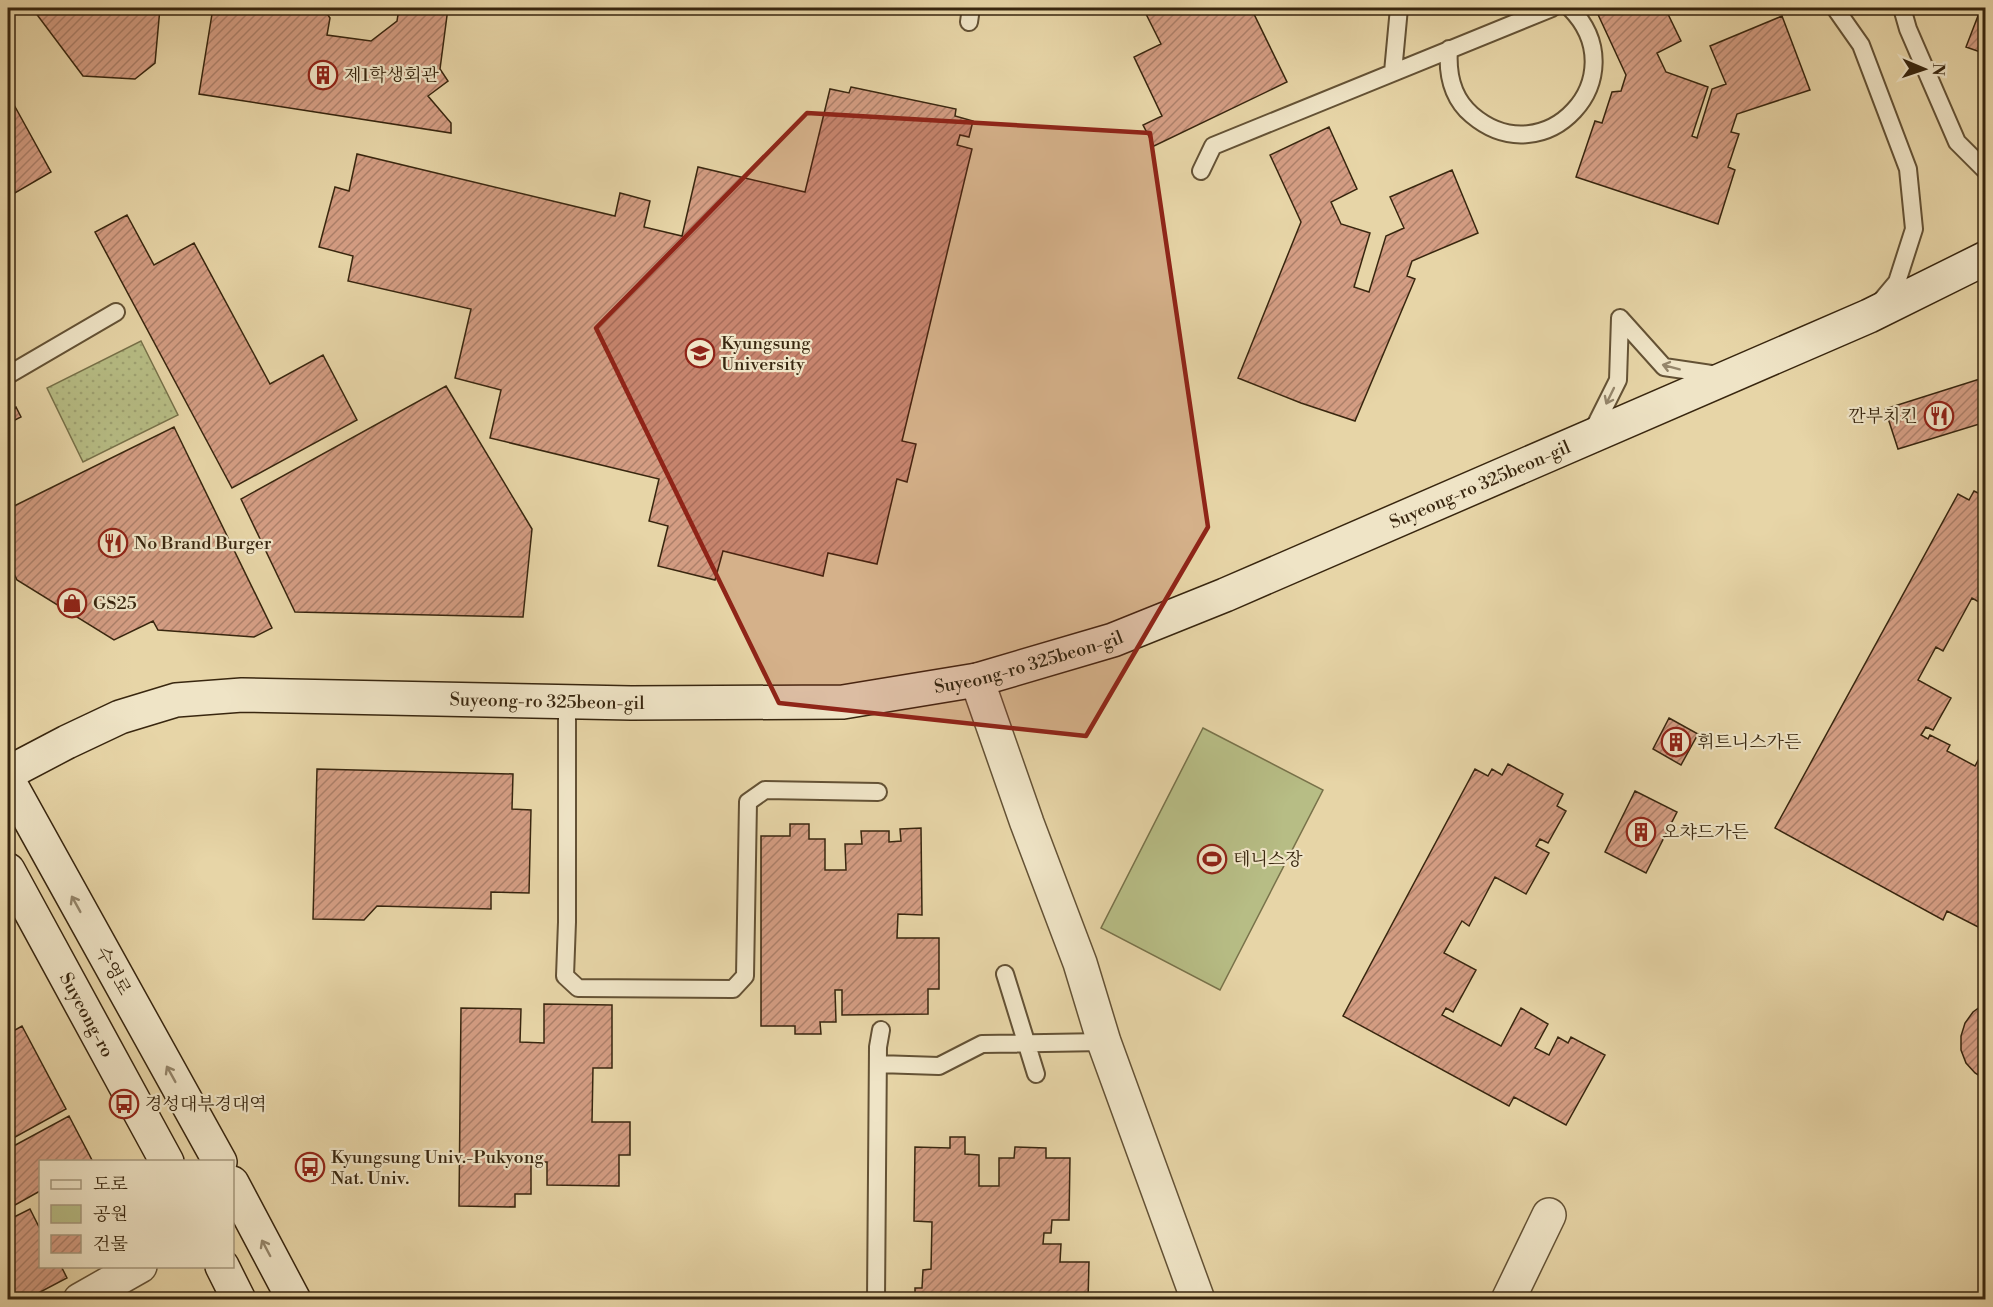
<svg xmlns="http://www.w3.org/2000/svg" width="1993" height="1307" viewBox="0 0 1993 1307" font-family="'Libre Bodoni','Noto Serif KR',serif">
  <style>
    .grass { fill: url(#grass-dots); stroke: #78724a; stroke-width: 1.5 }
    .park { fill: #b7bd85; stroke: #78724a; stroke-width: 1.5 }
    .building { fill: url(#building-hatch); stroke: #38260f; stroke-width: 1.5 }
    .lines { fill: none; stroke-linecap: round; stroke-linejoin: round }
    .lane-casing { stroke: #645235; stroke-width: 20 }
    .street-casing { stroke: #645235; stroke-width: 36 }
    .secondary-casing { stroke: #38260f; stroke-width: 36 }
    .lane { stroke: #efe4c6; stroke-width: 16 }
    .street { stroke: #efe4c6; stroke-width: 33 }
    .secondary { stroke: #efe4c6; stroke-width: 33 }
    .oneway { stroke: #94856a }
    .marked { fill: #8f2418; fill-opacity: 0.2; stroke: #8f2418; stroke-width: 4.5; stroke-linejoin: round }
    .labels { text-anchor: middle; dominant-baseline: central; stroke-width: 4.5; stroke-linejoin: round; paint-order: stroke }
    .poi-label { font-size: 18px; fill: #38260f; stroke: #efe4c6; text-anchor: start }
    .street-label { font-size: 18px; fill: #38260f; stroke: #efe4c6 }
  </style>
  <defs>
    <pattern id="grass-dots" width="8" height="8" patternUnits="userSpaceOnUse" patternTransform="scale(1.5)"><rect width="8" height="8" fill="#b7bd85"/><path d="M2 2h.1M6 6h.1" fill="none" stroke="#9ea272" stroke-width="1.8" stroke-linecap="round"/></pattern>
    <pattern id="building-hatch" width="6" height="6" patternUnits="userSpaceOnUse" patternTransform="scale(1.5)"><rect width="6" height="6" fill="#d49d83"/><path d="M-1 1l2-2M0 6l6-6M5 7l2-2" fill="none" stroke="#ad806a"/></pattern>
  </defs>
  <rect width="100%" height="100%" fill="#e7d5a7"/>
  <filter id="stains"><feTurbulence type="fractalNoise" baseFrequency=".00333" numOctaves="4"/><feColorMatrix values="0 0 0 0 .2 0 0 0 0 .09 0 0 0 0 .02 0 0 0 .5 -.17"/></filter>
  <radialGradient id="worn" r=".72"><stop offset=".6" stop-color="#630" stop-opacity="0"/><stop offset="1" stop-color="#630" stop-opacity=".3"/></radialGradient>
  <path class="grass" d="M141,341L178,415L83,462L47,388Z"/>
  <path class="park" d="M1203,728L1323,790L1220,990L1101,928Z"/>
  <path class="building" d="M32,8H160L155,63L135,79L83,76Z
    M213,8H323L330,18L327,35L371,41L397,21L399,8H448L440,69L448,81L428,96L451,123V133L199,94Z
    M1143,8H1267L1254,14L1287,82L1154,146L1143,125L1162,116L1134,57L1161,44Z
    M1595,8H1665L1681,41L1657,53L1666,72L1708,87L1692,136L1697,138L1712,89L1726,84L1710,46L1782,16L1810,90L1737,114L1731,132L1739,134L1728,167L1735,170L1718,224L1576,177L1595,121L1602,123L1612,92L1621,91L1626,75Z
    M1981,8H1986V54L1966,47Z
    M851,87L956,109L955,116L973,121L969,137L960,135L957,145L972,149L902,441L916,444L907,482L897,479L877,564L828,553L823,576L723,551L715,580L658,566L668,526L649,521L659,479L490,438L501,390L455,378L471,309L348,281L353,256L319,247L335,187L349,191L357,154L615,216L620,193L650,201L644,227L682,236L698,167L805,192L830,89L849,93Z
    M8,94L51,172L8,197Z
    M1329,127L1357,189L1331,202L1341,224L1370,233L1354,287L1369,292L1386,236L1404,228L1390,197L1452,170L1478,233L1412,261L1407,276L1415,279L1355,421L1301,403L1238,378L1301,222L1270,155Z
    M127,215L154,265L194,243L270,384L323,355L357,420L232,488L95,232Z
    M1986,377V422L1898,449L1885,409Z
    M446,386L532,529L523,617L295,612L241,499Z
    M16,407L21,417L9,423L8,411Z
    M174,427L272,628L254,637L158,630L153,621L114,640L17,580L8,561V509Z
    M1974,491L1984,496L1986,494V606L1972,598L1943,651L1936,647L1918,680L1951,698L1933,730L1926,727L1921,735L1928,739L1930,735L1950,745L1947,751L1975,766L1986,746V931L1947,911L1943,920L1775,828L1958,494L1969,500Z
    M1669,718L1698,734L1681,765L1653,749Z
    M1508,764L1563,794L1557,806L1566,811L1548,843L1540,839L1536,846L1549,853L1526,894L1495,877L1469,926L1462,921L1444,953L1476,970L1453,1012L1446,1008L1442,1015L1501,1046L1521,1008L1548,1024L1535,1048L1549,1055L1558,1037L1568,1043L1571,1037L1605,1055L1566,1125L1514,1097L1509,1106L1343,1016L1475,769L1488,776L1492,769L1502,775Z
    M317,769L513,774L512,809L531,810L529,893L491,892V909L377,906L364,920L313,919Z
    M1635,791L1677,812L1646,873L1605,852Z
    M790,824H809V839H825V870H846L845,844H862L861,831H889V842L901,841L900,829L921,828L922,915L898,914L897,938H939V989H928V1014L842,1015V990H835L836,1022H820L821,1034H795V1026H761V836H790Z
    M544,1004L612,1005V1068H593L592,1122H630V1155H619V1186L547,1185V1162H531V1194H515V1207L459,1206L461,1008L521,1009L520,1042L544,1043Z
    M1984,1004H1986V1080L1975,1073L1966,1063L1961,1050V1036L1965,1023L1973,1012Z
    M22,1026L66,1109L8,1141V1034Z
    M69,1116L93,1162H40V1191L8,1209V1149Z
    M950,1137H965V1154L979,1155V1186H999V1158H1014L1015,1147L1046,1148V1158H1070L1069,1220H1052L1051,1233H1044L1043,1244H1061L1060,1262H1089L1088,1300H915V1288H922L923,1270L931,1269L932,1222L914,1221L915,1147L950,1148Z
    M30,1209L40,1229V1266H61L67,1278L25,1300H8V1220Z"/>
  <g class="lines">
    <g class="lane-casing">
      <path id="lane" d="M1835,8L1861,45L1908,169L1914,229L1897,282L1881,301
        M1902,8L1908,29L1957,142L1986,171
        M969,22L971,8
        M1449,49C1447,75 1452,98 1472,115C1545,177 1638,77 1570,8
        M1393,72L1399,8
        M1201,171L1213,146L1552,8
        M1620,318L1664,367L1718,375
        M8,375L116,312
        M1591,434L1618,380L1620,318
        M567,701V922L565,976L578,988L733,989L745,976L748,802L765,790L878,792
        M1005,974L1036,1074
        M878,1064L939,1066L982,1044L1104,1042
        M876,1300L878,1047L881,1030"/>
    </g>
    <g class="street-casing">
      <path id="street" d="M977,680L1027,823L1080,963L1104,1042L1198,1300
        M80,1300L140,1266
        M1508,1300L1549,1215"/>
    </g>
    <g class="secondary-casing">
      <g id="secondary">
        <path id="s1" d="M8,773L67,742L120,717L176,700L242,695L631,703L843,702L977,680L1113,640L1225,595L1869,316L1986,258"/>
        <path d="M8,780L220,1162"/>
        <path id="s2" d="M8,870L167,1162"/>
        <path d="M232,1183L294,1300"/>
        <path d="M222,1266L239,1300"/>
      </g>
    </g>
    <use href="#lane" class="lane"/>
    <use href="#street" class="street"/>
    <use href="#secondary" class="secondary"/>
  </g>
  <defs><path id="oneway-shaft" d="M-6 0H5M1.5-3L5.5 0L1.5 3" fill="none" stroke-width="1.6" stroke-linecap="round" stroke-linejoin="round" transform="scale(1.5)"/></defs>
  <g class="oneway">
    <use href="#oneway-shaft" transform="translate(1671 367) rotate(-165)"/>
    <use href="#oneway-shaft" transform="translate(1610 396) rotate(116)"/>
    <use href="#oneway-shaft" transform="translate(76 904) rotate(-119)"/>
    <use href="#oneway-shaft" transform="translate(171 1074) rotate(-119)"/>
    <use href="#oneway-shaft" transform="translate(266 1248) rotate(-118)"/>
  </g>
  <path class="marked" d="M807,113L1150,133L1208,527L1086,736L779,703L596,328Z"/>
  <defs>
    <g id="building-ring" transform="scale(1.5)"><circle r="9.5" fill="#efe4c6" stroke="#8f2418" stroke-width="1.5"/><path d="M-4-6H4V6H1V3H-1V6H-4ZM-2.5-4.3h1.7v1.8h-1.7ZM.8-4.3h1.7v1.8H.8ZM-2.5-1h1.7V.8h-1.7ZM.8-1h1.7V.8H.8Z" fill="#8f2418"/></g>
    <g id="university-ring" transform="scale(1.5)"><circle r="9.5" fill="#efe4c6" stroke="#8f2418" stroke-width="1.5"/><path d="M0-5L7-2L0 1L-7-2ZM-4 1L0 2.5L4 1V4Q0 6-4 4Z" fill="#8f2418"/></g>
    <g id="restaurant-ring" transform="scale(1.5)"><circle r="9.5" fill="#efe4c6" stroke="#8f2418" stroke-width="1.5"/><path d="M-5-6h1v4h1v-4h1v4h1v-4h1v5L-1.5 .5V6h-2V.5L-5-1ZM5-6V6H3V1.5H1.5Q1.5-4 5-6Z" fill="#8f2418"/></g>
    <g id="shop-ring" transform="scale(1.5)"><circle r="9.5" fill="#efe4c6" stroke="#8f2418" stroke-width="1.5"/><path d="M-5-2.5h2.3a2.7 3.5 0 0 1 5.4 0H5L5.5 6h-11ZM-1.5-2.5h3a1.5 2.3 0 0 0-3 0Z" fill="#8f2418"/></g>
    <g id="stadium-ring" transform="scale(1.5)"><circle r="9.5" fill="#efe4c6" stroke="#8f2418" stroke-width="1.5"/><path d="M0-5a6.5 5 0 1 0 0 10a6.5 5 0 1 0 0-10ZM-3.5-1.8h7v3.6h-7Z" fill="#8f2418"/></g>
    <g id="bus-ring" transform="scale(1.5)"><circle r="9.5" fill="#efe4c6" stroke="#8f2418" stroke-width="1.5"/><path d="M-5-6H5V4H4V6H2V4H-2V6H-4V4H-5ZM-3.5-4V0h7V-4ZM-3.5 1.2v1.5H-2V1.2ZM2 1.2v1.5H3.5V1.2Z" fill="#8f2418"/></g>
  </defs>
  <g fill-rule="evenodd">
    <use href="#building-ring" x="323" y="75"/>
    <use href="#university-ring" x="700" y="353"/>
    <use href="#restaurant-ring" x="1939" y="416"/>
    <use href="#restaurant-ring" x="113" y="543"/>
    <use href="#shop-ring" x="72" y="603"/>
    <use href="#building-ring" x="1676" y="742"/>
    <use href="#building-ring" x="1641" y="832"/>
    <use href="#stadium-ring" x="1212" y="859"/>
    <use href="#bus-ring" x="124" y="1104"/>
    <use href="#bus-ring" x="310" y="1167"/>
  </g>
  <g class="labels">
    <g class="poi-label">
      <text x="344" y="75">제1학생회관</text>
      <text x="721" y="343">Kyungsung<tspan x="721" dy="21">University</tspan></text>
      <text x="1918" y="416" text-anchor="end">깐부치킨</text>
      <text x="134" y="543">No Brand Burger</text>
      <text x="93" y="603">GS25</text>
      <text x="1697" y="742">휘트니스가든</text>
      <text x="1662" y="832">오챠드가든</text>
      <text x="1233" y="859">테니스장</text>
      <text x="145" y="1104">경성대부경대역</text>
      <text x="331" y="1157">Kyungsung Univ.-Pukyong<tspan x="331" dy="21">Nat. Univ.</tspan></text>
    </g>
    <g class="street-label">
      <text stroke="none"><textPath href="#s1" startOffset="1527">Suyeong-ro 325beon-gil</textPath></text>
      <text stroke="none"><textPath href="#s1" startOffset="1041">Suyeong-ro 325beon-gil</textPath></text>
      <text stroke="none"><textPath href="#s1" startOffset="555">Suyeong-ro 325beon-gil</textPath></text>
      <text transform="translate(113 971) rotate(61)">수영로</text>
      <text stroke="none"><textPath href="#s2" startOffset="165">Suyeong-ro</textPath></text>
    </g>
  </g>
  <rect width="1993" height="1307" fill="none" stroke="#e7d5a7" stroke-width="30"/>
  <rect x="9" y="9" width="1975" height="1289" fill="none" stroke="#38260f" stroke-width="3"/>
  <rect x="15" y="15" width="1963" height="1277" fill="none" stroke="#38260f" stroke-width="1.5"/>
  <rect x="39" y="1160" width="195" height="108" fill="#efe4c6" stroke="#a6987d" stroke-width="1.5"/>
  <rect x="51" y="1180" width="30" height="9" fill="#efe4c6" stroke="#a6987d" stroke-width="1.5"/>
  <text x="93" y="1190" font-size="18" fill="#38260f">도로</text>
  <rect x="51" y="1205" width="30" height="18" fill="#b7bd85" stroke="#a6987d" stroke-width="1.5"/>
  <text x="93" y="1220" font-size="18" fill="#38260f">공원</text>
  <rect x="51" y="1235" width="30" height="18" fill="url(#building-hatch)" stroke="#a6987d" stroke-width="1.5"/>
  <text x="93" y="1250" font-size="18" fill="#38260f">건물</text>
  <g transform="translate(1924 69) rotate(92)" stroke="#efe4c6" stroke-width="4.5" paint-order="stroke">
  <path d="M0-4.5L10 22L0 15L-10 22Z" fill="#38260f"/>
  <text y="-9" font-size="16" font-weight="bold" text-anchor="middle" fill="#38260f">N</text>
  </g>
  <rect width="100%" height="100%" filter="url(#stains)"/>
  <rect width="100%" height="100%" fill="url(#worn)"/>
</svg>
